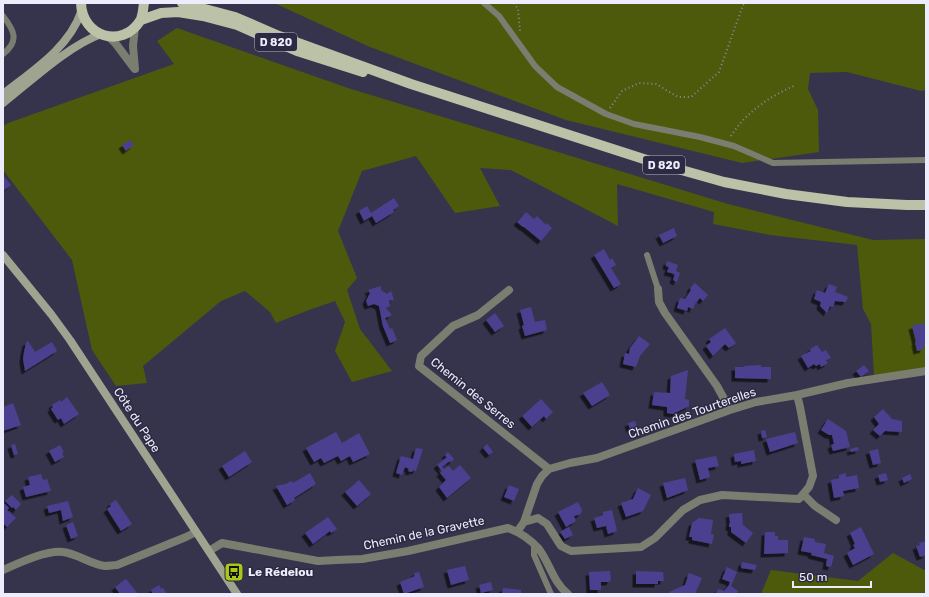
<svg xmlns="http://www.w3.org/2000/svg" width="929" height="597" viewBox="0 0 929 597" font-family="Rubik,sans-serif">
  <style>
    .green { fill: #4d5a0c }
    .building { fill: #4c408f; filter: url(#shadow) }
    .lines { fill: none; stroke-linecap: round; stroke-linejoin: round }
    .path { stroke: #8b8a9e; stroke-width: 2; stroke-dasharray: 1 3; stroke-linecap: butt }
    .lane { stroke: #7a7d70; stroke-width: 6 }
    .street { stroke: #7a7d70; stroke-width: 8 }
    .secondary { stroke: #9fa490; stroke-width: 8 }
    .primary { stroke: #bbc2a8; stroke-width: 10 }
    .labels { text-anchor: middle; dominant-baseline: central; stroke-width: 3; stroke-linejoin: round; paint-order: stroke }
    .shield { fill: #2b2a42; stroke: #b3b2c4; stroke-width: 1 }
    .shield-label { font-size: 11px; font-weight: bold; fill: #edecfc }
    .street-label { font-size: 12px; fill: #edecfc; stroke: #2b2a42 }
    .poi-label { font-size: 12px; font-weight: bold; fill: #edecfc; stroke: #2b2a42; text-anchor: start }
  </style>
  <defs>
    <filter id="shadow"><feDropShadow dx="-3.5" dy="3.5" stdDeviation="0" flood-color="#0009"/></filter>
  </defs>
  <rect width="100%" height="100%" fill="#35344c"/>
  <path class="green" d="M274,3H926V90L921,91L847,72L810,73L808,89L818,110L819,152L742,163L566,120L370,47Z
    M177,28L348,88L728,204L873,240L926,239V368L874,376L871,324L863,309L857,245L770,235L713,224L714,212L617,184L618,226L511,170L480,168L500,206L455,213L416,156L362,171L338,231L357,278L347,290L360,329L392,371L352,382L335,351L345,322L335,301L309,310L276,323L270,312L245,291L221,301L143,366L147,383L116,386L92,350L72,260L3,170V126L8,123L174,64L157,41Z
    M893,553L926,571V594H761L771,570L858,581Z"/>
  <path class="building" d="M130,140L134,145L126,151L122,145Z
    M3,175L11,185L3,191Z
    M394,198L399,206L393,210L394,212L376,223L372,216L364,221L359,211L367,206L371,213Z
    M526,212L534,219L537,216L546,225L547,223L552,228L541,241L524,227H523L517,222Z
    M674,228L677,236L663,243L659,235Z
    M604,249L610,260L612,258L616,265L611,268L621,284L614,288L594,255Z
    M667,261L678,265L676,271L680,273L677,282L673,280L675,274L667,272L669,267L666,266Z
    M695,283L708,295L703,301L700,298L695,304L693,309L688,307L687,311L677,308L680,298L685,299L691,290L690,288Z
    M829,284L837,287L835,292L848,297L846,302L835,301L833,307L830,306L827,313L820,306L821,302L814,299L817,290L825,293Z
    M381,286V290L387,294L391,291L394,300H389L390,306L386,308L392,315L385,318L390,329L392,328L397,340L390,343L383,326L379,306L374,304L368,306L366,301L370,293L368,290Z
    M531,307L535,322L545,320L547,330L525,336L522,326L524,325L520,310Z
    M495,313L504,326L495,332L486,320Z
    M924,323L926,331V345L923,346L924,349L917,351L915,342H916L912,326Z
    M725,328L736,343L729,348L725,344L713,356L706,346L711,342L709,339Z
    M639,336L650,344L640,356L636,367L623,364L625,353L629,354L630,348Z
    M28,341L35,352L52,342L57,351L25,371L23,359L24,352L26,343Z
    M817,345L822,352L826,350L831,358L826,360L828,363L821,367L820,364L816,366L814,364L808,368L801,356L811,351L810,349Z
    M761,365V367H771V379L735,378V367H744V366Z
    M864,365L869,371L861,377L856,371Z
    M688,370L685,399L689,400V406L673,414L667,413V407L652,405L654,392L670,393L671,376Z
    M602,382L610,395L592,406L583,393Z
    M67,397L79,414L64,424L61,418L58,420L51,409L53,407L52,405L60,400L61,402Z
    M541,399L553,412L546,419L544,416L532,427L522,416Z
    M13,403L21,425L3,431V407Z
    M883,409L892,419L902,421V432L885,431L880,436L873,430L879,424L874,417Z
    M828,419L846,431L850,447L833,451L831,445L834,444L832,435H829L821,430Z
    M635,421L637,427L630,429L628,423Z
    M765,430L767,437L762,438L761,431Z
    M336,432L342,443L359,433L370,454L353,462L350,456L341,461L338,456L324,463L321,458L314,462L306,448Z
    M795,432L798,443L770,452L766,439Z
    M15,444L18,454L14,455L11,445Z
    M487,444L493,452L489,455L483,448Z
    M60,445L64,452L62,453L64,457L55,462L49,451Z
    M858,447L859,450L851,452L850,449Z
    M416,448L423,449L416,471L413,470L412,472L408,471L409,469L405,467L402,475L396,473L401,456L413,459Z
    M878,449L881,463L873,465L869,451Z
    M754,450L756,461L741,464V461L735,462L734,454Z
    M245,451L252,462L229,477L222,466Z
    M448,452L454,459L451,462L450,461L442,467L444,469L449,466L453,471L460,465L471,478L447,498L439,487L446,480L440,473L442,471L437,465L447,457L445,455Z
    M716,456L719,466L708,468L710,477L700,480L695,460Z
    M310,473L316,484L294,498L295,500L287,505L276,486L286,484L291,481L293,483Z
    M846,473V477L857,475L859,488L843,491L844,496L834,498L831,480L839,478V475Z
    M886,473L888,480L880,482L878,475Z
    M41,474L43,480L47,479L51,491L26,497L23,487L30,485L28,477Z
    M910,474L912,479L904,483L902,478Z
    M685,478L688,490L667,498L663,483Z
    M359,480L371,494L357,506L345,492Z
    M509,485L519,489L514,501L504,497Z
    M638,488L651,495L643,511L626,517L621,503L633,499Z
    M12,495L21,504L16,510L13,507L12,508L5,501Z
    M116,500L132,524L121,531L107,509L111,506L110,504Z
    M68,501L73,517L63,521L61,510L49,513L47,506Z
    M578,502L582,510L581,514L574,516L576,521L566,527L558,512Z
    M3,503H4L9,508L7,510L16,518L7,527L3,523Z
    M612,510L617,531L608,534L606,526L597,528L594,518L603,515V512Z
    M742,513L743,525L753,533L746,543L731,532V527H729V524L730,523L729,514Z
    M328,517L337,529L331,533L330,531L313,544L305,533Z
    M699,518L713,520L711,534L714,535L712,544L692,540V537H689L692,523Z
    M73,522L78,536L71,539L66,525Z
    M569,527L573,535L565,539L560,532Z
    M861,527L874,554L853,565L847,553L855,548L853,545L855,544L850,533Z
    M765,532H775V536H778V540H788V553L764,554Z
    M804,537L815,539V542L826,544L824,553L834,556L831,567L826,566L827,559L811,555L812,553L801,551Z
    M926,541V555L920,557L916,546L920,545L919,543Z
    M742,562L757,565L755,570L741,568Z
    M465,566L469,580L451,585L447,570Z
    M727,567L737,572L731,586L738,591L736,594H716L718,589L724,591L729,585L730,582L722,579Z
    M610,571L611,580L609,582H601V590H590L589,572Z
    M636,571L663,572L664,581H658V584H636Z
    M419,572L424,587L404,594L400,582L415,576L414,573Z
    M689,573L702,578L695,594H670L669,592L685,585Z
    M126,579L138,594H120L115,587Z
    M491,582L493,590L481,593L479,585Z
    M159,585L161,589L163,588L167,594H153L151,590Z
    M503,588L521,590V594H502Z"/>
  <g class="lines">
    <path class="path" d="M514,3L518,9L520,31
      M610,108L622,91L639,83L656,84L678,97H691L719,72L743,5L745,3
      M731,136C746,112 770,96 796,85"/>
    <path class="lane" d="M484,3L499,16L535,66L557,87L606,114L634,124L700,137L734,146L773,163L926,160
      M3,16C14,30 20,41 3,54
      M647,255L658,289
      M534,544V555L551,594"/>
    <path class="street" d="M109,37L116,44L134,68
      M135,69L133,46L135,27
      M658,289L659,302L665,313L717,386L730,410
      M509,290L478,315L453,326L421,356L419,366L549,469
      M803,494L815,506L836,520
      M524,522L538,518L547,524L561,546L571,551L641,547L655,538L683,510L700,500L722,495L799,499L809,487L813,476L800,407L797,395
      M517,532L524,522L537,484L542,476L549,469L570,463L597,458L730,410L756,402L797,395L848,383L926,371
      M209,551L222,543L318,561L337,560L362,559L408,551L508,528C519,532 531,540 539,549C550,564 553,582 568,594
      M3,570C19,563 46,550 63,552C78,554 90,564 105,566C109,566 113,565 117,565L186,537L196,532"/>
    <path class="secondary" d="M3,94C32,71 69,48 81,12
      M3,103C31,81 68,46 101,34
      M3,255L51,314L70,340L237,594"/>
    <path class="primary" d="M81,3C82,37 122,49 140,21C143,16 143,9 144,3
      M182,3L235,17L279,36L411,84L653,162L724,182L786,194L847,202L907,205H926
      M141,20L161,13L178,12L203,16L237,25L297,51L363,72"/>
  </g>
  <defs>
    <g id="bus-square" transform="scale(1)"><rect x="-9" y="-9" width="18" height="18" rx="4" fill="#abc716" stroke="#2b2a42"/><path d="M-5-6H5V4H4V6H2V4H-2V6H-4V4H-5ZM-3.5-4V0h7V-4ZM-3.5 1.2v1.5H-2V1.2ZM2 1.2v1.5H3.5V1.2Z" fill="#111"/></g>
  </defs>
  <g fill-rule="evenodd">
    <use href="#bus-square" x="234" y="572"/>
  </g>
  <g class="labels">
    <g class="shield">
      <rect x="255" y="33" width="42" height="18" rx="3"/>
      <rect x="643" y="156" width="42" height="18" rx="3"/>
    </g>
    <g class="shield-label">
      <text x="276" y="42">D 820</text>
      <text x="664" y="165">D 820</text>
    </g>
    <g class="street-label">
      <text transform="translate(473 393) rotate(39)">Chemin des Serres</text>
      <text transform="translate(692 413) rotate(-19)">Chemin des Tourterelles</text>
      <text transform="translate(137 420) rotate(57)">Côte du Pape</text>
      <text transform="translate(424 533) rotate(-12)">Chemin de la Gravette</text>
    </g>
    <g class="poi-label">
      <text x="248" y="572">Le Rédelou</text>
    </g>
  </g>
  <rect width="929" height="597" fill="none" stroke="#edecfc" stroke-width="8"/>
  <path d="M793 581v6h78v-6" fill="none" stroke="#edecfc" stroke-width="2"/>
  <text x="799" y="581" font-size="12" fill="#edecfc" stroke="#2b2a42" stroke-width="3" paint-order="stroke">50 m</text>
</svg>
